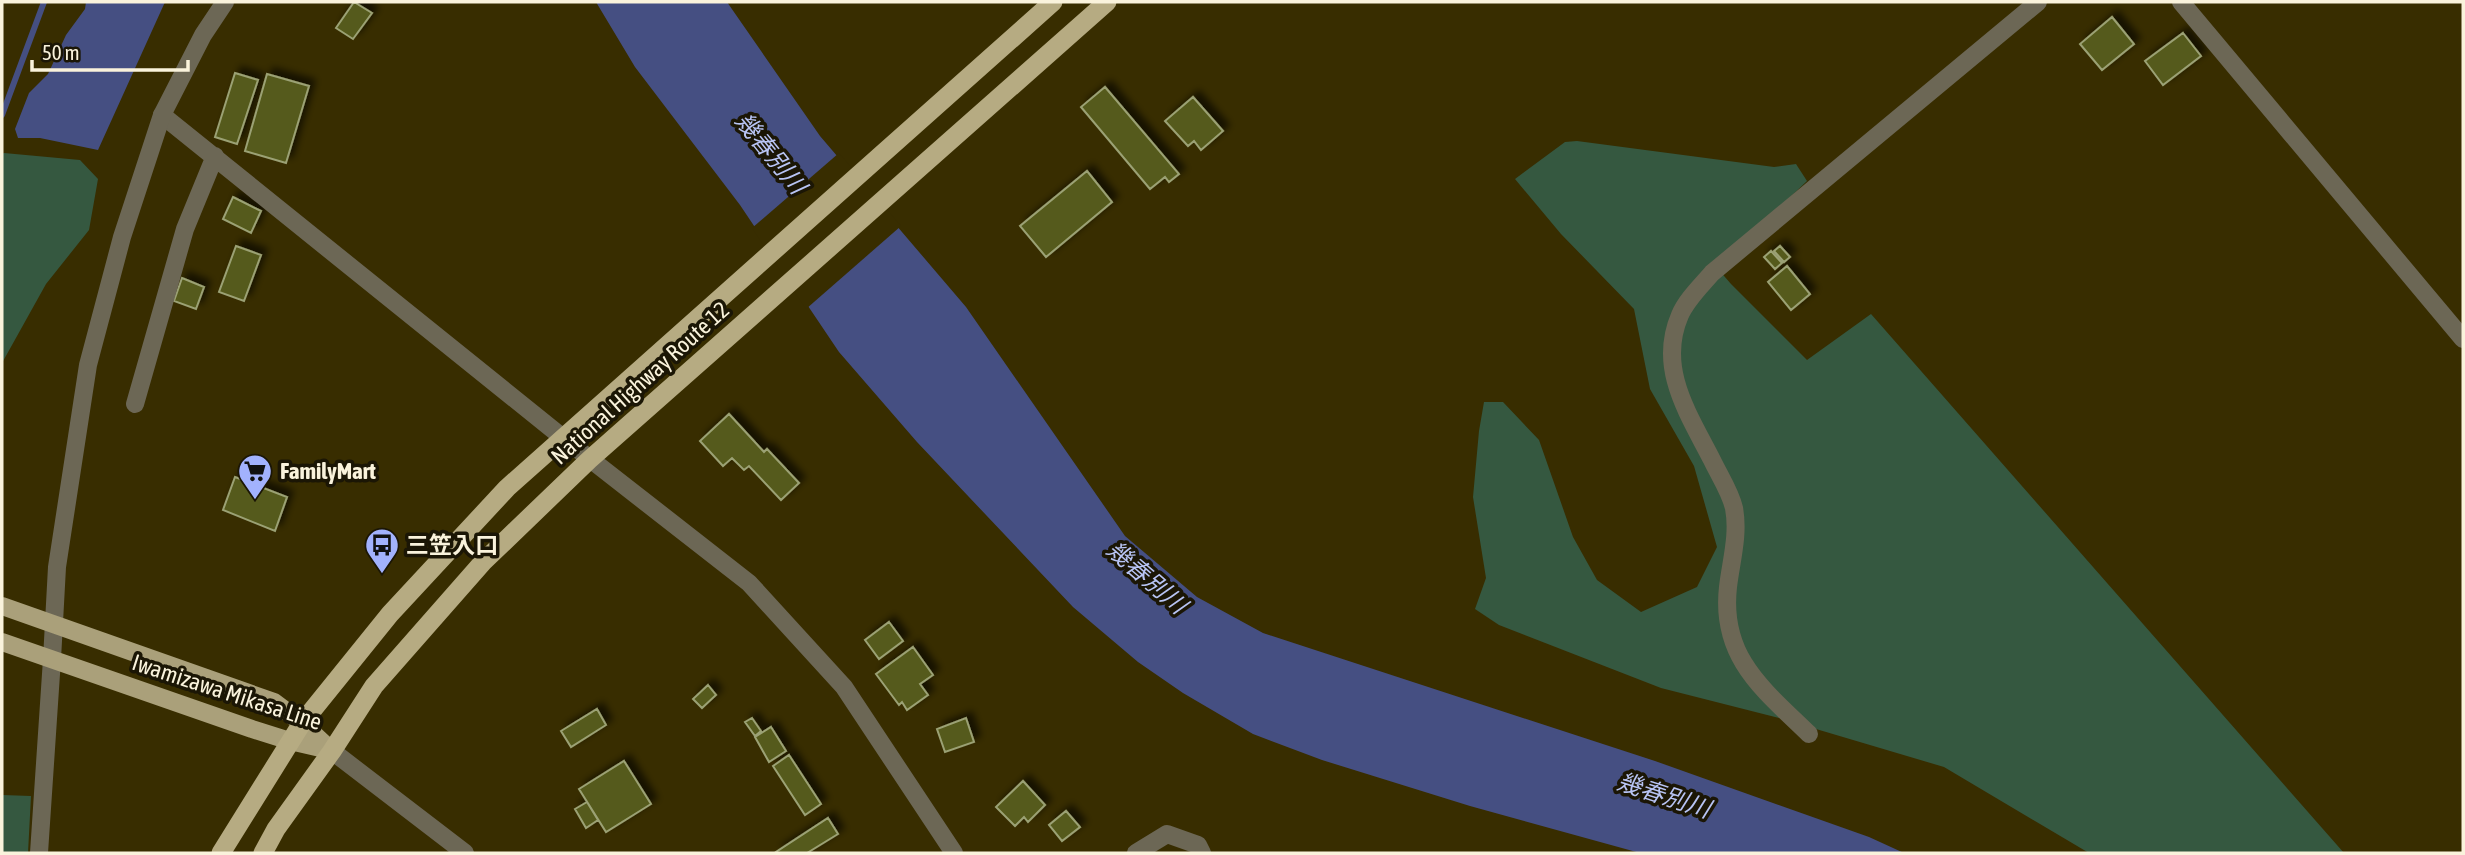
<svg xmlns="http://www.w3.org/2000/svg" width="2465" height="855" viewBox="0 0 2465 855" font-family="'Asap Condensed','Noto Sans JP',sans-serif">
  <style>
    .green { fill: #355840 }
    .water { fill: #454f82 }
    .pier { fill: #382d00 }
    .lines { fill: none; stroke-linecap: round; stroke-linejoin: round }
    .stream { stroke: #454f82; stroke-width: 6 }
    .building { fill: #555a1a; stroke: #9ba174; stroke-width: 2; filter: url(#shadow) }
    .minor { stroke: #6c6755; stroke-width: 18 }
    .tertiary { stroke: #6c6755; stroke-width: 18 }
    .primary { stroke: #aaa07a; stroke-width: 18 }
    .trunk { stroke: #b6ab82; stroke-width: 19 }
    .labels { text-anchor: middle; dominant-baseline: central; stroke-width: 7; stroke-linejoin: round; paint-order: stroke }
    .street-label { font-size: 23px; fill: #faf3dc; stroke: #1b1605 }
    .poi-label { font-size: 23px; font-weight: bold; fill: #faf3dc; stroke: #1b1605; text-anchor: start }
    .water-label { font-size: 24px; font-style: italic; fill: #b8c4f4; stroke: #1b1605 }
  </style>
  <defs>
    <filter id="shadow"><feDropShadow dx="6" dy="-6" stdDeviation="3.5" flood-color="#0009"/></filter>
  </defs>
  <rect width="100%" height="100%" fill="#382d00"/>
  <path class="green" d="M1577,141L1774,167L1796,164L1807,181L1756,230L1712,262L1731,284L1807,360L1871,314L2344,853H2089L1944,767L1779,718L1661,688L1499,625L1475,609L1486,578L1473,497L1479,431L1484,402H1503L1539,440L1573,537L1597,580L1641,612L1697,587L1717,547L1694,466L1650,389L1634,309L1561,234L1515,179L1565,142Z
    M4,153L80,160L98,179L89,230L46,284L2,363V154Z
    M2,795L31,796L28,853H2Z"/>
  <path class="water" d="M86,2H165L98,150L40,138H18L15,129L29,93L48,74L66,35L85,9Z
    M596,2H727L820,136L966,307L1125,536L1197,597L1263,633L1655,761L1869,837L1904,853H1640L1470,806L1322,760L1253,734L1183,693L1138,662L1073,607L917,442L839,352L740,205L635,67Z"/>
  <path class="pier" d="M839,153L901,226L806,309L752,228Z"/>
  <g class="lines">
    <path class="stream" d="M2,115L44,2"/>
  </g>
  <path class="building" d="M354,2L372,13L353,39L336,28Z
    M2112,17L2134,44L2102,70L2080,44Z
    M2183,33L2201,56L2163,85L2145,61Z
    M235,73L258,80L237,144L215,137Z
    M267,74L309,86L286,163L245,151Z
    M1105,87L1179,174L1169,182L1165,177L1150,189L1081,107Z
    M1193,97L1223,131L1201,150L1194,141L1188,146L1165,121Z
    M1087,171L1112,202L1046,257L1020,226Z
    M233,197L261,211L251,233L223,219Z
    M236,246L261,255L244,301L219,292Z
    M1780,246L1790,257L1784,262L1774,251Z
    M1771,251L1782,263L1775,269L1764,257Z
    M1787,266L1810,294L1791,310L1768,282Z
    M182,278L204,287L196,309L174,301Z
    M729,414L764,452L767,449L799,483L781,500L749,466L744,470L732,458L723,466L700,441Z
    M235,477L287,497L275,531L223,510Z
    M889,622L903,641L879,659L865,640Z
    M913,647L933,675L920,684L928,695L907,710L902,702L899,705L876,674Z
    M708,685L716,695L702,708L693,699Z
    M597,709L606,725L571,747L561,731Z
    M752,718L761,731L755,736L745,722Z
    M966,718L974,742L945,752L937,729Z
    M771,727L786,751L769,762L755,737Z
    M789,755L821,804L805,815L773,766Z
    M624,761L651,804L606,832L579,789Z
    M1023,781L1045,805L1028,822L1024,817L1015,826L996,807Z
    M587,802L598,820L586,828L575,809Z
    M1066,811L1080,827L1062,841L1049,825Z
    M828,818L838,834L807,853H777L776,852Z"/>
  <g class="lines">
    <path class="minor" d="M2181,2L2463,339
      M162,115L562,437
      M135,404L185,229L215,156
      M1809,734C1764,690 1720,658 1728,587C1731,561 1739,535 1734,508C1730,491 1719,475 1712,460C1688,413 1657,368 1680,315C1687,299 1701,286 1712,273L2038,2
      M39,853L52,659
      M1136,853L1167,834L1198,845L1202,853"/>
    <path class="tertiary" d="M562,437L749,583L844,687L954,853
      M52,659L57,567L88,365L122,237L162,115L203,35L225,2
      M332,751L465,853"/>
    <path class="primary" d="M2,606L274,702L302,723L332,751
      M2,642L252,729L290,741L329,750"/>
    <path class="trunk" d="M221,853L302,723L390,614L507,488L1053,2
      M263,853L276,829L332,751L374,686L483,562L589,460L1107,2"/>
  </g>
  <defs>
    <g id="supermarket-pin" transform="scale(1.75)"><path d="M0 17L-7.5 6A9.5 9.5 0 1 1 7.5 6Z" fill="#a2b2fd" stroke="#1b1605"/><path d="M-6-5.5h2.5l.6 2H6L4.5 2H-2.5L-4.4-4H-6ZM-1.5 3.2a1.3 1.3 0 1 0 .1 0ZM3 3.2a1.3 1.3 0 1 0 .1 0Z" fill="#111"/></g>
    <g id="bus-pin" transform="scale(1.75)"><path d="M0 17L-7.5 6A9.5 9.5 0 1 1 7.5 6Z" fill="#a2b2fd" stroke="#1b1605"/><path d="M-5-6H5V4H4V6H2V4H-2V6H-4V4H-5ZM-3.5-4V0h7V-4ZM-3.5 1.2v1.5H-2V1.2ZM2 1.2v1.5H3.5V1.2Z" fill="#111"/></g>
  </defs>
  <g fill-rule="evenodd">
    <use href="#supermarket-pin" x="255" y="471"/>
    <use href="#bus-pin" x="382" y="545"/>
  </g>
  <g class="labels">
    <g class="street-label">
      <text transform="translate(640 383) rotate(-42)">National Highway Route 12</text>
      <text transform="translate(227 692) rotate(18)">Iwamizawa Mikasa Line</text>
    </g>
    <g class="poi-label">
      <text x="280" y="471">FamilyMart</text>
      <text x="406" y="545">三笠入口</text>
    </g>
    <g class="water-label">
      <text transform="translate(771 153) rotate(51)">幾春別川</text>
      <text transform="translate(1147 577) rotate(41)">幾春別川</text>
      <text transform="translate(1664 795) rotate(18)">幾春別川</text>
    </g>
  </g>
  <rect width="2465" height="855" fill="none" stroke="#faf3dc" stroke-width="7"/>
  <path d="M32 60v10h156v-10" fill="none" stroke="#faf3dc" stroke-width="3.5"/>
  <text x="42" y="60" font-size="21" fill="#faf3dc" stroke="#1b1605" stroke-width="5" paint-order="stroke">50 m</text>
</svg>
